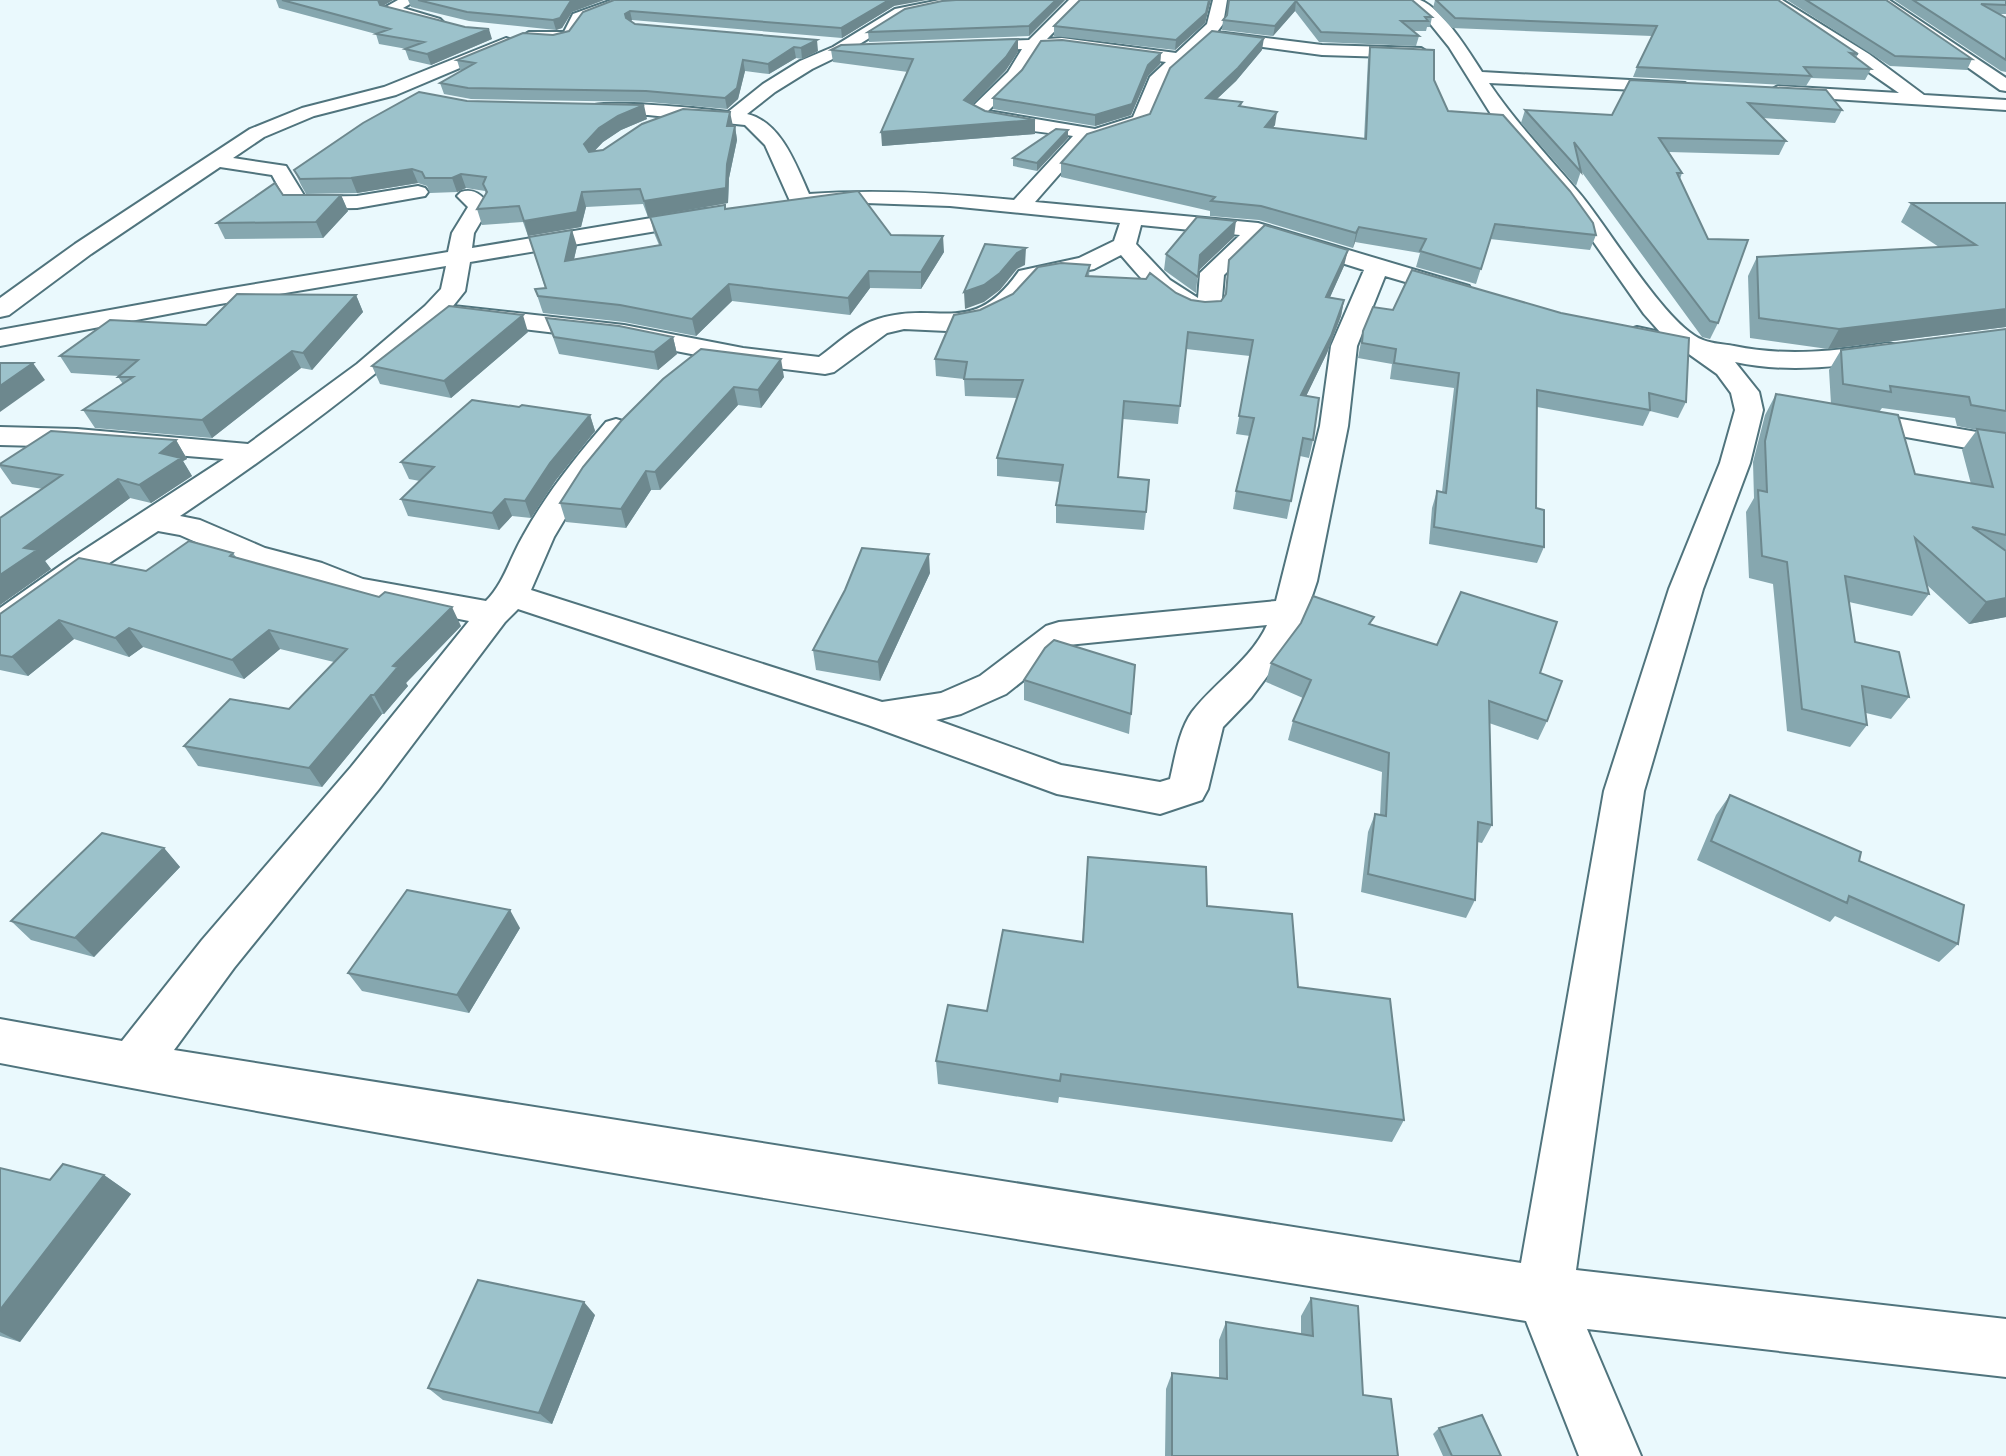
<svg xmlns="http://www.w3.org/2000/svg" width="2006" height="1456" viewBox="0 0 2006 1456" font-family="'PT Sans',sans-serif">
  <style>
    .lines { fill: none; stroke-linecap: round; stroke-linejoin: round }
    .minor-casing { stroke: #50747d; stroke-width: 4 }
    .minor { fill: #fff; fill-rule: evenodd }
    .wall { fill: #86a7af; fill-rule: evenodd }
    .shaded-wall { fill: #6d888e }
    .building { fill: #9cc2cb; stroke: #6d888e; stroke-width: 2 }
  </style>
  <rect width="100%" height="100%" fill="#eaf9fd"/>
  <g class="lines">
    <g class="minor-casing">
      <path id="minor" d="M398,0H417L403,8L440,19L443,22L435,27L384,12L382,9Z
        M612,0H633L585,20L574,40L529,42L521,37L529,32H564L573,14Z
        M940,0H1006L999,4L942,8L905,16L845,53L812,69L775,92L747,114C781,122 796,165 809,194C877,189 945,193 1014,200L1073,136C1050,132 979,128 967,113L970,109L1008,72L1022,49L967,52L959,47L967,42L1029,40L1069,0H1085L1047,39L1062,38L1176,53L1207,24L1213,0H1227L1223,24L1217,32L1322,45L1421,48L1429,53L1421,58L1322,55L1211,40L1167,79L1148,125L1085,145L1035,202L1258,223L1469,286L1472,291L1469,296L1460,298L1385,276L1357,346L1348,426L1317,581L1307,611L1294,640L1251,698L1223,727L1208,789L1202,800L1160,814L1057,794L868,725L518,609L505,622L379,789L234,968L174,1050L1521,1263L1604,791L1669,589L1720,463L1735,410L1731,393L1717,374L1686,352L1628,340L1624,335L1628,330L1637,327L1660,332L1644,314L1567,204L1494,119L1449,47L1428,21L1403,0C1407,0 1415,0 1420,0C1443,9 1469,52 1482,72L1685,83L1688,87L1685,91L1679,92L1489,83C1516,123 1549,157 1580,194C1608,227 1667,327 1703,340C1713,344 1724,344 1734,346C1787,357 1836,351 1888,343L1897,345L1901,351L1897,357L1888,359C1836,367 1787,373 1735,362L1759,392L1763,410L1750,463L1703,589L1644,791L1576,1270L2006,1319V1377L1587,1329L1641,1456H1579L1526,1321C1017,1238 506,1161 0,1063V1019L122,1041L202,940L351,767L469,621L344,596L298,577L241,562L180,535L158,531L88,577L12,633L0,637V608L64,563L224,459L77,447L0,445V427L77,429L248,444L357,364L425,306L441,289L446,266L220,304L0,346V330L220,290L448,252L452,233L468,207L457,196L461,192C474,188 482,195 490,206L474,233L472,248L705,209L713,211L716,216L713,221L705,223L470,262L465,291L453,306L624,325L743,348L819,357C838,343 855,326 878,319C938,300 972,339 1019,271L1079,258L1114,241L1120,223L950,206L866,203L801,207L794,205L790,201L765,145L745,125L648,115L591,114L582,109C593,97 707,109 728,112L763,84L800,61L833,47L895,9ZM1062,48L1166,62L1150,77L1133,117L1095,129L988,111L1020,79L1039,49ZM1141,225L1240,235L1200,273L1198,298L1170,280L1136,244ZM1262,238L1364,270L1331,346L1320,426L1276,601L1059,622L1046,626L980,676L941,693L882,702L531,590L554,537L586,483L630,428L626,422L616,419L606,422C575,458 546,494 523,536C510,558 504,583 486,601L363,579L322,563L265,548L200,520L180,516C271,455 358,391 440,319L624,341L743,364L825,374L834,372L887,333L904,329L947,331L979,324L1012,308L1036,281L1094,269L1121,255C1143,281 1179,325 1218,315L1221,310L1224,275ZM1267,625C1251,660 1215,682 1192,712C1179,730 1175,758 1170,779L1160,782L1061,765L936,720L961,714L1006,694L1068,645Z
        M1765,0H1782L1869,54L1924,95L2006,100V110L1772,95L1769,91L1778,86L1899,93Z
        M1872,0H1889L2006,78V91L2000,90Z
        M506,38L512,40L514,43L512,46L396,95L314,116L264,137L233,158L286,166L305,197L357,196L418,186L425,188L428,192L425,196L357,208L298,209L290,208L272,175L220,167L91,254L9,315L0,317V298L75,244L250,129L302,108L384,87Z
        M1849,410L2006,437V455L1839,425L1835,419L1839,413Z"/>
    </g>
    <use href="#minor" class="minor"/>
  </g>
  <path class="wall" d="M276,0H393L383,6L492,39L431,65L409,60L405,49H407L379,44L376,34L279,8Z
    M408,0H604L572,12L562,28L556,30L469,21L411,7Z
    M614,0L894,6L842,38L632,20L631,21L635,24L818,51L802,59L796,58L769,74L745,71L738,99L727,109L648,102L471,99L444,94L440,83L462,70H460L457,60L569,31Z
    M956,0H1065L1029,36L869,42L868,32Z
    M1080,0H1211L1205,23L1175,50L1054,36V26Z
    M1229,0H1412L1432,17L1430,27H1427L1426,31H1413L1419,36L1416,46L1319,42L1295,11L1273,36L1222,30L1223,20L1227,15Z
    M1435,0H1778L1858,54L1856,58L1871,69L1865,80L1811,78L1806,86L1633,77L1637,67L1652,36L1452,28L1433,8Z
    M1787,0H1886L1972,59L1967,70L1890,66Z
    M1894,0H2006V14H2000L2006,18V72L2001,71Z
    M1370,47L1434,80L1448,111L1596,235L1590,250L1490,239L1476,284L1416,267L1420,253L1355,242L1353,248L1259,220L1210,216V211L1061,177V163L1150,114L1262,50L1236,81L1217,99L1242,102L1241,107L1275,125L1272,128L1364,139L1368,59Z
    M831,50L1018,52L1006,70L973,104L985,111L1035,134L882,146L908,72L833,62Z
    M1161,53L1160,64L1148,76L1131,115L1095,126L993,109V98Z
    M1630,80L1842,110L1835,123L1763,118L1786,141L1779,155L1669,152L1682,173L1680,179L1718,323L1710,339L1702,337L1581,171L1576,186L1521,123L1525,110L1612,115Z
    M467,101L647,119L621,130L603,142L594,151L735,126L737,140L729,178L728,203L648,217L643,204L586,207L581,227L528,236L523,222L482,225L477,209L486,194L485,191L466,188L457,192L430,193L427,186L418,183L357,193L306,194L301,185L294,170Z
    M1068,138L1037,171L1013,166V158Z
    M283,195H341L348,211L323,238L225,239L217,223Z
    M1911,203H2006V327L1828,349L1750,338L1748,276L1757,257L1939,247L1901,222Z
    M725,205L726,209L891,235L944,252L921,289L870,288L850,315L732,301L696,336L624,322L543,313L535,289L545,288L529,237L577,246L574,259L659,245L654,233L650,217Z
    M1234,237L1198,271L1196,293L1164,270L1166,254Z
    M1229,260L1344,266L1330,297L1344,300L1341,316L1327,353L1306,396L1313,440L1309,458L1300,456L1287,519L1233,509L1236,491L1250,436L1236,434L1250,356L1186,349L1178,424L1123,419L1118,477L1146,512L1144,530L1056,523V505L1060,482L997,476V458L1017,398L965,396L964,379L936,376L935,359L980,310L1013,294L1090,265L1089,277L1176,293L1191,300L1205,302L1221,301L1225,295Z
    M356,295L363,312L312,370L301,368L212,438L95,428L83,410L123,384L118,377L119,376L71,373L60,356L206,325Z
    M1373,307L1686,402L1678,418L1650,411L1643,426L1537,407L1536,508L1544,547L1537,563L1429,544L1432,508L1437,491L1442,492L1454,388L1390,379L1392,364L1358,358L1363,331Z
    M546,318L673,337L677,354L658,370L559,354Z
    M2006,329V617L1969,624L1927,585L1929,594L1912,616L1849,602L1855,642L1909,697L1891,719L1866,713L1867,725L1850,747L1787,731L1773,584L1749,578L1746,512L1754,498L1753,462L1765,415L1776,394L1831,404L1829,370L1841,350ZM1882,408L1955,418L1957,426L1977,430L1962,450L1971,484L1915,474L1879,412Z
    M528,332L451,398L380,384L372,366Z
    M784,377L761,408L738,405L660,490H651L626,528L566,522L560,503L663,379Z
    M519,407L590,415L595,431L556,480L531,518L512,516L499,530L408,516L401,499L420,481L409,479L401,462Z
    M176,440L187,459L183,461L192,476L151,503L130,498L45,561L51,569L0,605V518L43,489L12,484L0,467V464Z
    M233,553L236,557L461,626L406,683L408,686L384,714H382L322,787L198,766L184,746L289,709L334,662L280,649L244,679L143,647L129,657L74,639L28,676L0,670V614L146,571Z
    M930,573L880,681L816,670L813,650Z
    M1301,623L1371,625L1437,645L1540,673L1547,721L1538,740L1489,723L1492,825L1482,843L1477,842L1475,900L1466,918L1361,892L1368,832L1375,814L1380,815L1382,772L1288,740L1293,721L1303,698L1266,682L1271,663Z
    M1024,680L1131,714L1129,734L1024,700Z
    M1730,795L1859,861L1958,944L1939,962L1835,916L1830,922L1697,860L1716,815Z
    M164,848L180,867L94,957L31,940L11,921Z
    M1088,857L1207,906L1298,987L1404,1120L1392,1142L1059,1097L1058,1103L938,1084L936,1061L987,1011L1082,942Z
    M520,928L469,1013L362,991L348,973Z
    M0,1168L50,1180L104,1175L131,1194L20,1342L0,1336Z
    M1311,1298L1363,1395L1398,1456H1165L1166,1389L1172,1373L1219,1378V1340L1226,1322L1301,1334V1316Z
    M595,1315L552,1424L443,1400L428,1388Z
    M1439,1428L1501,1456H1443L1433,1434Z"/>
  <path class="shaded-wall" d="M378,0H393L381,7Z
    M575,0H604L572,12L562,28L556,30L553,20L570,2Z
    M889,0H927L894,6L842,38L841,28Z
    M1056,0H1065L1029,36V26Z
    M1209,0H1211L1205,23L1175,50L1176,40Z
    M1296,1L1295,11L1273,36L1275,26Z
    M630,11L632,20L627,24L625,14Z
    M489,29L492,39L431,65L427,54Z
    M1264,38L1262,50L1236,81L1204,111L1206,98Z
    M1018,39V52L1006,70L964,113V100Z
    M817,40L818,51L802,59L801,48Z
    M794,47L796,58L769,74L768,64Z
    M1161,53L1160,64L1148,76L1131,115L1095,126V115Z
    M743,60L745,71L738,99L727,109L725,98Z
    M644,105L647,119L621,130L603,142L588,158L584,144L599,128L618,116Z
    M730,112L733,126H727Z
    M1277,112L1275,125L1262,141L1265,127Z
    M1035,120V134L882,146L881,132Z
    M735,126L737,140L729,178L728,203L648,217L644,201L727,164Z
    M1068,130V138L1037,171V163Z
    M412,169L418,183L357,193L351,178Z
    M461,174L466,188L457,192L452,178Z
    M582,192L586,207L581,227L528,236L524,221Z
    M341,195L348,211L323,238L316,222Z
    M1236,221L1234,237L1198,271L1200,255Z
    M1359,227L1355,242L1353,248L1356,233Z
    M572,230L577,246L570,277L565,261Z
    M943,236L944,252L921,289V272Z
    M1026,248L1025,265L1017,269L1000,290L984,302L965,309L964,292L1017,253Z
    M1348,250L1344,266L1323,313L1326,297Z
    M869,271L870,288L850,315L848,298Z
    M729,284L732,301L696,336L692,319Z
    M356,295L363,312L312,370L303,353Z
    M1344,300L1341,316L1327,353L1298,413L1301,395Z
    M2006,309V327L1828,349L1839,329Z
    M523,315L528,332L451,398L444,381Z
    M673,337L677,354L658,370L654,352Z
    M292,351L301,368L212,438L202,420Z
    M781,359L784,377L761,408L758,390Z
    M33,363L45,380L0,412V386Z
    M734,387L738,405L660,490L655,472Z
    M590,415L595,431L556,480L531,518L525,501L550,463Z
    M176,440L187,459L183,461L192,476L151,503L139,485L160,453Z
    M646,471L651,490L626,528L621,509Z
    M118,479L130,498L45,561L51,569L0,605V575L24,548Z
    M505,499L512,516L499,530L492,513Z
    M929,554L930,573L880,681L878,662Z
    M2006,598V617L1969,624L1986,602Z
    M452,607L461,626L406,683L408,686L384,714L374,695L393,666Z
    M59,620L74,639L28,676L12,657Z
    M129,628L143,647L129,657L115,638Z
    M269,630L280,649L244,679L232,660Z
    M371,695L382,714L322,787L309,768Z
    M164,848L180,867L94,957L75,938Z
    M510,910L520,928L469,1013L457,995Z
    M104,1175L131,1194L20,1342L0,1332V1310Z
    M584,1302L595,1315L552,1424L539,1413Z"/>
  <path class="building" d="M282,0H378L380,5L465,27L489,29L427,54L405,49L424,42L376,34L390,29Z
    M418,0H575L570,2L560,18L553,20L467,12Z
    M614,0H889L841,28L630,11L625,14L626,18L635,24L817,40L801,48L794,47L768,64L743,60L737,88L725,98L646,91L468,88L440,83L475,63L457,60L523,33L553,35L569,31L583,12Z
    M956,0H1056L1029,26L868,32L905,9L942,1Z
    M1080,0H1209L1206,13L1176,40L1054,26Z
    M1229,0H1412L1432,17H1425L1428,21H1401L1419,36L1321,32L1296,1L1275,26L1223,20L1227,15Z
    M1436,0H1778L1858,54L1850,53L1871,69L1804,67L1811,76L1637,67L1657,26L1455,18Z
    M1806,0H1886L1972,59L1895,56Z
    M1913,0H2006V5L1981,4L2006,18V60Z
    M1212,31L1264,38L1238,68L1206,98L1242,102L1239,106L1277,112L1265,127L1366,139L1370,47L1434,50V80L1448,111L1503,115L1570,191L1593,223L1596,235L1495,224L1481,269L1420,251L1426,239L1359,227L1356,233L1261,206L1211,201L1215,197L1061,163L1087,134L1150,114L1170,68Z
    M1018,39L1006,57L964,100L985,111L1035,120L881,132L913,59L831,50L841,45Z
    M1062,40L1161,53L1148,65L1132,104L1095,115L993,98L1022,70L1041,41Z
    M1630,80L1826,90L1842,110L1748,103L1786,141L1659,138L1682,173H1677L1708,239L1748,240L1718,323L1710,321L1574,142L1581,172L1525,110L1612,115Z
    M419,92L467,101L644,105L618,116L599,128L584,144L589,152L603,150L642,124L683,109L730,112L727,126H735L727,164L726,188L644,201L640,189L582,192L577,212L524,221L519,206L477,209L487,192L483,184L486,177L461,174L452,178H425L422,172L412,169L351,178L300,179L294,170L363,123Z
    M1056,129L1068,130L1037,163L1013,158Z
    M275,183L283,195H341L316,222L217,223Z
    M858,191L891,235L943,236L921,272L869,271L848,298L729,284L692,319L620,305L538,296L535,289L546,288L529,237L572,230L565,261L661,245L650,217L725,205V209Z
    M1911,203H2006V309L1839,329L1759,318L1757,257L1976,245Z
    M1197,217L1236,221L1200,255L1198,277L1166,254Z
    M1265,225L1348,250L1326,297L1344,300L1331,336L1301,395L1319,398L1313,440L1303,438L1291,501L1236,491L1254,418L1239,416L1253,340L1188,332L1180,406L1124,401L1118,477L1149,480L1146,512L1056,505L1063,465L997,458L1023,380L964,379L967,362L935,359L954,315L980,310L1013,294L1038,267L1061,263L1090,265L1086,276L1146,279L1150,273L1176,293L1191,300L1205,302L1221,301L1226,294L1229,260Z
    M985,244L1026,248L1017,253L1000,273L984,285L964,292Z
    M1412,270L1561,313L1689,338L1686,402L1649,393L1650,410L1537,390L1536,508L1544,510V547L1434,527L1437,491L1446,493L1459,373L1394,363L1396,349L1362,343L1363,331L1373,307L1393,310Z
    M237,294L356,295L303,353L292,351L202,420L83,410L133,377H118L138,360L60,356L110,320L206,325Z
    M449,306L523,315L444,381L372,366Z
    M546,318L619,326L673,337L654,352L554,337Z
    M2006,329V411L1971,405L1969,397L1890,386L1891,392L1843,384L1841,350Z
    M701,349L781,359L758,390L734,387L655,472L646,471L621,509L560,503L583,467L621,421L663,379Z
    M0,363H33L0,386Z
    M1776,394L1898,415L1915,474L1993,487L1977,429L2006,433V535L1972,527L2006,551V598L1986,602L1915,538L1929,594L1845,576L1855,642L1899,652L1909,697L1862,686L1867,725L1802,709L1787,562L1762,556L1758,490L1767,492L1765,441Z
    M472,400L519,407L522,405L590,415L550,463L525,501L505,499L492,513L401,499L434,467L401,462Z
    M51,431L176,440L160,453L181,458L139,485L118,479L24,548L37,550L0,575V518L62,475L0,465V464Z
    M189,541L233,553L230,556L379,597L385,592L452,607L393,666L398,667L374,695H371L309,768L184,746L230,699L289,709L347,649L269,630L232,660L129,628L115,638L59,620L12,657L0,655V614L79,558L146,571Z
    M862,548L929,554L878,662L813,650L845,590Z
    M1461,592L1557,622L1540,673L1562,681L1547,721L1489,701L1492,825L1478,822L1475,900L1368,874L1375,814L1386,816L1389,753L1293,721L1311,680L1271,663L1301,623L1313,596L1374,617L1369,624L1437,645Z
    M1054,640L1135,665L1131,714L1024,680L1045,648Z
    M1730,795L1861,852L1859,861L1964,905L1958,944L1849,896L1847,903L1711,841Z
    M102,833L164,848L75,938L11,921Z
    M1088,857L1206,867L1207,906L1292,914L1298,987L1390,999L1404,1120L1061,1074L1060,1081L936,1061L948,1005L987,1011L1003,930L1083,942Z
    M407,890L510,910L457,995L348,973Z
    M63,1164L104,1175L0,1310V1168L50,1180Z
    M478,1280L584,1302L539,1413L428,1388Z
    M1311,1298L1358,1306L1363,1395L1391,1399L1398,1456H1172V1373L1227,1379L1226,1322L1313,1336Z
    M1482,1415L1501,1456H1452L1439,1428Z"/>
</svg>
